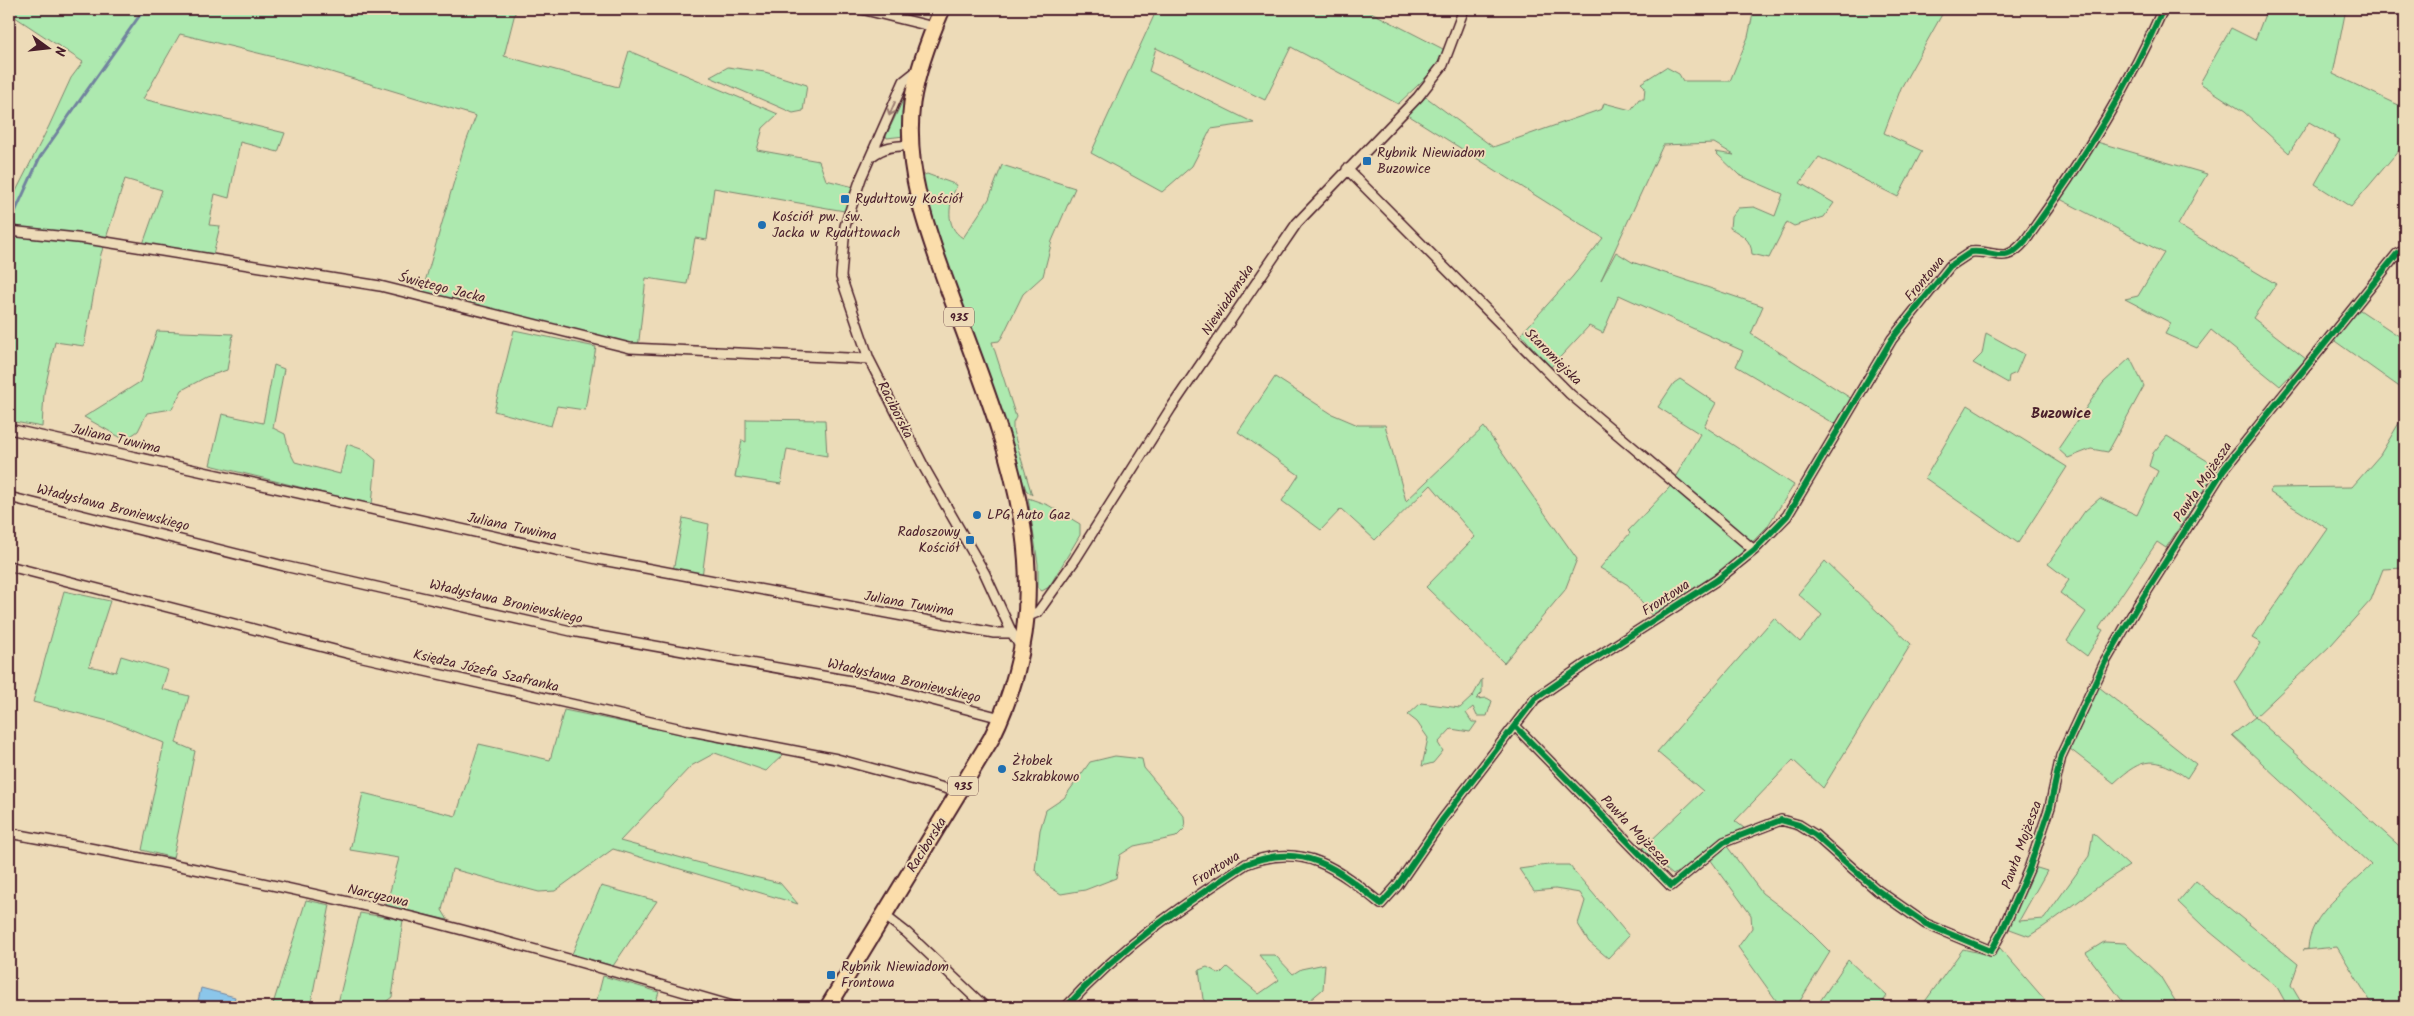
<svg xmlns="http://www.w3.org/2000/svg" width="2414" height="1016" viewBox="0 0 2414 1016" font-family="Kalam,sans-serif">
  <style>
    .green { fill: #ade9af; stroke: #7c846d }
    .water { fill: #8bc6ea; stroke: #71839e }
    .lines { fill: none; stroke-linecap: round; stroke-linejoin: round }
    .stream { stroke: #71839e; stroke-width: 3 }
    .minor-casing { stroke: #4a1f2b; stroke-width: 12 }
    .primary-casing { stroke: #4a1f2b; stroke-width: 19 }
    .minor { stroke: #eddbb8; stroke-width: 9 }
    .primary { stroke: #fbddab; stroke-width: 15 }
    .cycleway-casing { stroke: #eddbb8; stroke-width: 9 }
    .cycleway { stroke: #00873e; stroke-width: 6 }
    .oneway { stroke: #9c7d72 }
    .poi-dot { fill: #1f6fb2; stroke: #eddbb8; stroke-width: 2 }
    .labels { text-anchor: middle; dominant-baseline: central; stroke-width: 4; stroke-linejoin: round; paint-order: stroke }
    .shield { fill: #eddbb8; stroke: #7b5755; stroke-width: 1 }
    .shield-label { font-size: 12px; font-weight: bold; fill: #4a1f2b }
    .poi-label { font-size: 14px; fill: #4a1f2b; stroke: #eddbb8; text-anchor: start }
    .street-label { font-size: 14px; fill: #4a1f2b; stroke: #eddbb8 }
    .neighbourhood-label { font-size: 15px; font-weight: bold; fill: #4a1f2b; stroke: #eddbb8 }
  </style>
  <rect width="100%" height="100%" fill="#eddbb8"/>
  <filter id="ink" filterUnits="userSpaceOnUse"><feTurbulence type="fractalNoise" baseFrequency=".02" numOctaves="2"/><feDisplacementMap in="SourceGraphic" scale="10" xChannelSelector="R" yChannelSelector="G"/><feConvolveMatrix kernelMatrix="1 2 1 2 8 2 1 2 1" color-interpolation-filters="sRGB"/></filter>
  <g filter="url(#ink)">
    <path class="green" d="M9,9H516L504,56L618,87L629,51L778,114L763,128L757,150L819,161L826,180L858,188L850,212L714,188L707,240L695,238L687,284L646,278L638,349L421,296L463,150L476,116L311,66L180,34L143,99L285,133L278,152L240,142L229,198L215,194L209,225L220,226L213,255L142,247L162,190L125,179L101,254L84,346L55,342L44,393L42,427L9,421V205L49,126L71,78L83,62L9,13Z
      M1157,9H1365L1445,50L1435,69L1398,104L1291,47L1265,100L1156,48L1149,71L1254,123L1211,129L1192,166L1162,192L1091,153Z
      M1754,9H1945L1901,88L1884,133L1922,151L1898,197L1819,157L1800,183L1834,203L1824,217L1794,226L1787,222L1769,258L1752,254C1751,239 1742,235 1730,228L1731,217L1738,208L1754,207L1775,216L1783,194L1739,175L1715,152L1734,155L1714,143L1663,145L1601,280L1616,252L1632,262L1763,306L1751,334L1852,399L1836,425L1736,366L1743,351L1619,295L1603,333L1589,326L1550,368L1521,334L1573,276L1603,238L1408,115L1426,97L1493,147L1602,109L1604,103L1631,110L1639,99H1644L1645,87L1641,83L1666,67L1679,74L1683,81H1730L1748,37Z
      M2267,9H2346L2333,74L2405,108V143L2351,207L2315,184L2340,140L2309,122L2289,153L2244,112L2200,83L2231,28L2255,40Z
      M728,67L765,72L807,85L803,111L793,113L710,77Z
      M904,98V136L887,138L886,136Z
      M2097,142L2207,174L2178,225L2276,284L2253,318L2306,359L2280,386L2211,330L2197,348L2165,334L2171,323L2125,299L2138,296L2164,253L2060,199Z
      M1002,165L1075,188L1052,241L1043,276L1023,294L1002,337L999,341L992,342L1016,417L1013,423V431L1032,495L1026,490L929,210L922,176L927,174L957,185C949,202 944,227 963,238L989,199Z
      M2357,308L2405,340V391L2332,339Z
      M514,330L596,347L585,410L557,406L551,426L494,411Z
      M157,331L233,334L227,370L206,377L182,390L172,409L147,413L138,431L125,440L84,417L140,382Z
      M1986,333L2024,354L2016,373L2009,376L2008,383L1973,363L1982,354Z
      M2130,358L2144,386L2108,452L2091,449L2068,458L2058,449L2103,383Z
      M274,365L284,369L273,428L285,434L289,450L295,462L340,474L347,444L364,450L376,460L372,505L210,465L222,414L263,423Z
      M1275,377L1332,414L1358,425H1385L1406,501L1484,427L1577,559L1565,590L1504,663L1426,587L1475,537L1431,485L1375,540L1341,509L1321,530L1282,501L1299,475L1238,432Z
      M1680,379L1716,403L1704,426L1794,485L1767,527L1732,563L1652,616L1628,585L1600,568L1630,533L1628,531L1669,488L1700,434L1658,407L1674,383Z
      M1968,405L2067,467L2018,543L1925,478Z
      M2405,413V568L2383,569L2371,600L2331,645L2255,717L2405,851V1007L2401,1002L2396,1007H2374L2337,947L2303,950L2308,949C2309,913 2349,889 2371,865L2232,735L2255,717L2235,682L2261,643L2252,638L2328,529L2269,492L2272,488L2352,487L2380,455Z
      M746,419L825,420L827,456L787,449L781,484L735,477L742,440L746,442Z
      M2167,436L2214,465L2217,470L2166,548L2157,542L2099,628L2103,630L2087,656L2067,641L2086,612L2060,593L2069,580L2048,564L2085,511L2100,498L2137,515L2158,471L2149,466L2153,453Z
      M1028,498L1048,505L1080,524V535L1049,587L1042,591L1038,588V564Z
      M683,518L709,524L702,577L673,571Z
      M1825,561L1911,644L1823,788L1793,760L1735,821L1744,828L1673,875L1642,849L1703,791L1657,752L1774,618L1800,642L1822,615L1798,594Z
      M64,591L110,601L89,666L116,672L121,656L168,670L162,689L189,696L176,743L195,751L173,858L142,850L164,743L116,723L33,702Z
      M1482,679V693L1476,699L1487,698L1492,701L1487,716H1477L1473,707L1466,713L1472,722H1477L1470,732L1451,729L1438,743L1443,751L1433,763L1422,766L1428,738L1417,722L1408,715L1421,703L1460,708L1473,696Z
      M2099,687L2196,764L2187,778C2156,756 2143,756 2114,783L2070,749Z
      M564,710L783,755L766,771L715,753L691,766L620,841L733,872L780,883L798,904L613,849L555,891L539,892L452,869L442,910L448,920L386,906L399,858L350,850L363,793L456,816L479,744L550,760Z
      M1115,756L1142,759L1144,768L1184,816L1185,828L1176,837L1134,846L1120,855L1116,878L1085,890L1061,894L1050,887L1035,870L1040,830L1046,810L1064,798L1090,762Z
      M2093,833L2129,866C2094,887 2064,915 2029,936L2007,928L2034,867L2047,871L2019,921L2044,919L2089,856Z
      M1726,845L1762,893L1799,921L1830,952L1800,1001L1806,1007H1781L1738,947L1752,928L1751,915L1710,859Z
      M1548,865H1569L1629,936L1608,958L1589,942L1578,924L1585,901L1580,893L1555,889L1534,891L1519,869Z
      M2196,881L2298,964L2291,985L2304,1007H2288L2277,987L2204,927L2178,902Z
      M601,886L657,901L613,966L572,954Z
      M306,900L330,905L311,1003L337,1007L360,913L403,920L392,997L379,1007H272Z
      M2104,942L2125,943L2160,976L2179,1007H2127L2086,953Z
      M2000,948L2051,1007H1921L1963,949L1992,956Z
      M1259,955H1275L1293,974L1301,969L1325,964L1323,989L1302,1007H1210L1203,999L1199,970L1207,967L1220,974L1227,967L1259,994L1279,980Z
      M1848,960L1887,996L1879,1007H1816Z
      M603,976L659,992L654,1007H595Z"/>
    <path class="water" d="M201,988L235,997L233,1007L198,1001Z"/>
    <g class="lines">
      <path class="stream" d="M10,223L40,157L140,15L148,9"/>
      <g class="minor-casing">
        <path id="minor" d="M861,9L934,27
          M918,70L904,81L861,178L845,226L841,277L869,359L925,469L985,574L1012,633L1022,649
          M872,156C885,146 895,146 912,145
          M1347,169L1570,394L1754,550
          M9,231L87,239L380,286L630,348L869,359
          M9,429L597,559L994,633H1012
          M9,497L284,566L571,631L879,686L1001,718
          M9,566L354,655L686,730L837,759L959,792
          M1026,617L1038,612L1075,560L1171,408L1297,223L1418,97L1443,65L1464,9
          M1516,727L1671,886L1724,842L1781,820L1799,825L1815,835L1877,890L1926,924L1991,951L2002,931L2029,869L2050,807L2061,756L2105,662L2135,610L2224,469L2397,254L2405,250
          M9,833C145,858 281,885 416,918C523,945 630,976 736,1007
          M884,915L907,933L985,1007
          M1066,1007C1121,947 1178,908 1246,864C1304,841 1338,869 1381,904L1397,886L1443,819L1535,699L1586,664L1717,580L1754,550L1787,516L1892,339L1950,266L1971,252C1998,250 2003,266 2025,241C2078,168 2127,91 2163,9"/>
      </g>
      <g class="primary-casing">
        <path id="primary" d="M828,1007L991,739C1070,579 1004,441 948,288C926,228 904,168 912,103C917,70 929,39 942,9"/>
      </g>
      <use href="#minor" class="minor"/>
      <use href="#primary" class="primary"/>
      <g class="cycleway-casing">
        <path id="cycleway" d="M1516,727L1671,886L1724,842L1781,820L1799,825L1815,835L1877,890L1926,924L1991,951L2002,931L2029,869L2050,807L2061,756L2105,662L2135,610L2224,469L2397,254L2405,250
          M1066,1007C1121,947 1178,908 1246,864C1304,841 1338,869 1381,904L1397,886L1443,819L1535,699L1586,664L1717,580L1754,550L1787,516L1892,339L1950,266L1971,252C1998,250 2003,266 2025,241C2078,168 2127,91 2163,9"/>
      </g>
      <use href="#cycleway" class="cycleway"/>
    </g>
    <defs><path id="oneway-shaft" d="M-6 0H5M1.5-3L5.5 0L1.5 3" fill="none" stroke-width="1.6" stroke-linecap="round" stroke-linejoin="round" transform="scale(1.25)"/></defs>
    <use class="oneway" href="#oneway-shaft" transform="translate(892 109) rotate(113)"/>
  </g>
  <g class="poi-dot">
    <rect x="1362" y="156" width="10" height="10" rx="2.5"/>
    <rect x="840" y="194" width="10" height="10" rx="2.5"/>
    <circle cx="762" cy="225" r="5"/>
    <circle cx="977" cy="515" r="5"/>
    <rect x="965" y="535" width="10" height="10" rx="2.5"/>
    <circle cx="1002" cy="769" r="5"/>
    <rect x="826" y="970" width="10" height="10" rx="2.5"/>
  </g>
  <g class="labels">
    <g class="shield">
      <rect x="944" y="307.5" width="30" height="19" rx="4"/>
      <rect x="948" y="776.5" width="30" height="19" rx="4"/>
    </g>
    <g class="shield-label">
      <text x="959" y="317">935</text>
      <text x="963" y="786">935</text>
    </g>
    <g class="poi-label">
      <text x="1377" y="153">Rybnik Niewiadom<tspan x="1377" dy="16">Buzowice</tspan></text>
      <text x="855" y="199">Rydułtowy Kościół</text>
      <text x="772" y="217">Kościół pw. św.<tspan x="772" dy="16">Jacka w Rydułtowach</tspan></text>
      <text x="987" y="515">LPG Auto Gaz</text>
      <text x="960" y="532" text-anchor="end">Radoszowy<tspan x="960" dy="16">Kościół</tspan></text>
      <text x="1012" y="761">Żłobek<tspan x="1012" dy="16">Szkrabkowo</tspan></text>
      <text x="841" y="967">Rybnik Niewiadom<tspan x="841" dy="16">Frontowa</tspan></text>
    </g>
    <g class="street-label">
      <text transform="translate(1925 279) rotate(-50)">Frontowa</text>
      <text transform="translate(442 288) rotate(14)">Świętego Jacka</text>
      <text transform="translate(1228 300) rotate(-56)">Niewiadomska</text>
      <text transform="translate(1553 357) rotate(45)">Staromiejska</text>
      <text transform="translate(895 410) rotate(63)">Raciborska</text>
      <text transform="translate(116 439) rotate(13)">Juliana Tuwima</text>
      <text transform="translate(2203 482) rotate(-56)">Pawła Mojżesza</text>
      <text transform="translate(113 508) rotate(14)">Władysława Broniewskiego</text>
      <text transform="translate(512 527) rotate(12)">Juliana Tuwima</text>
      <text transform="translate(1666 598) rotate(-33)">Frontowa</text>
      <text transform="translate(506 602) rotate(13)">Władysława Broniewskiego</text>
      <text transform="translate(909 604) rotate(10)">Juliana Tuwima</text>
      <text transform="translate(486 671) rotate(13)">Księdza Józefa Szafranka</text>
      <text transform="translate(904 681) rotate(13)">Władysława Broniewskiego</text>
      <text transform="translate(1635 831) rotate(46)">Pawła Mojżesza</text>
      <text transform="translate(927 845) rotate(-58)">Raciborska</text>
      <text transform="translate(2022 845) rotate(-70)">Pawła Mojżesza</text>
      <text transform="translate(1216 869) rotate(-32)">Frontowa</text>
      <text transform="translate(378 896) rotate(13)">Narcyzowa</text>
    </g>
    <g class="neighbourhood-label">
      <text x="2061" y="414">Buzowice</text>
    </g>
  </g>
  <rect width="2414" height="1016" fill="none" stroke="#eddbb8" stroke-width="30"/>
  <rect x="15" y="15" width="2384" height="986" fill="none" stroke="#4a1f2b" stroke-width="2" filter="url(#ink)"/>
  <g transform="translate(48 48) rotate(105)" stroke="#eddbb8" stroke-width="4" paint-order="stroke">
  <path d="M0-4L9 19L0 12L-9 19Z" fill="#4a1f2b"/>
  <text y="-8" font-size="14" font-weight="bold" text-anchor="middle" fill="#4a1f2b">N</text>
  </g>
</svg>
